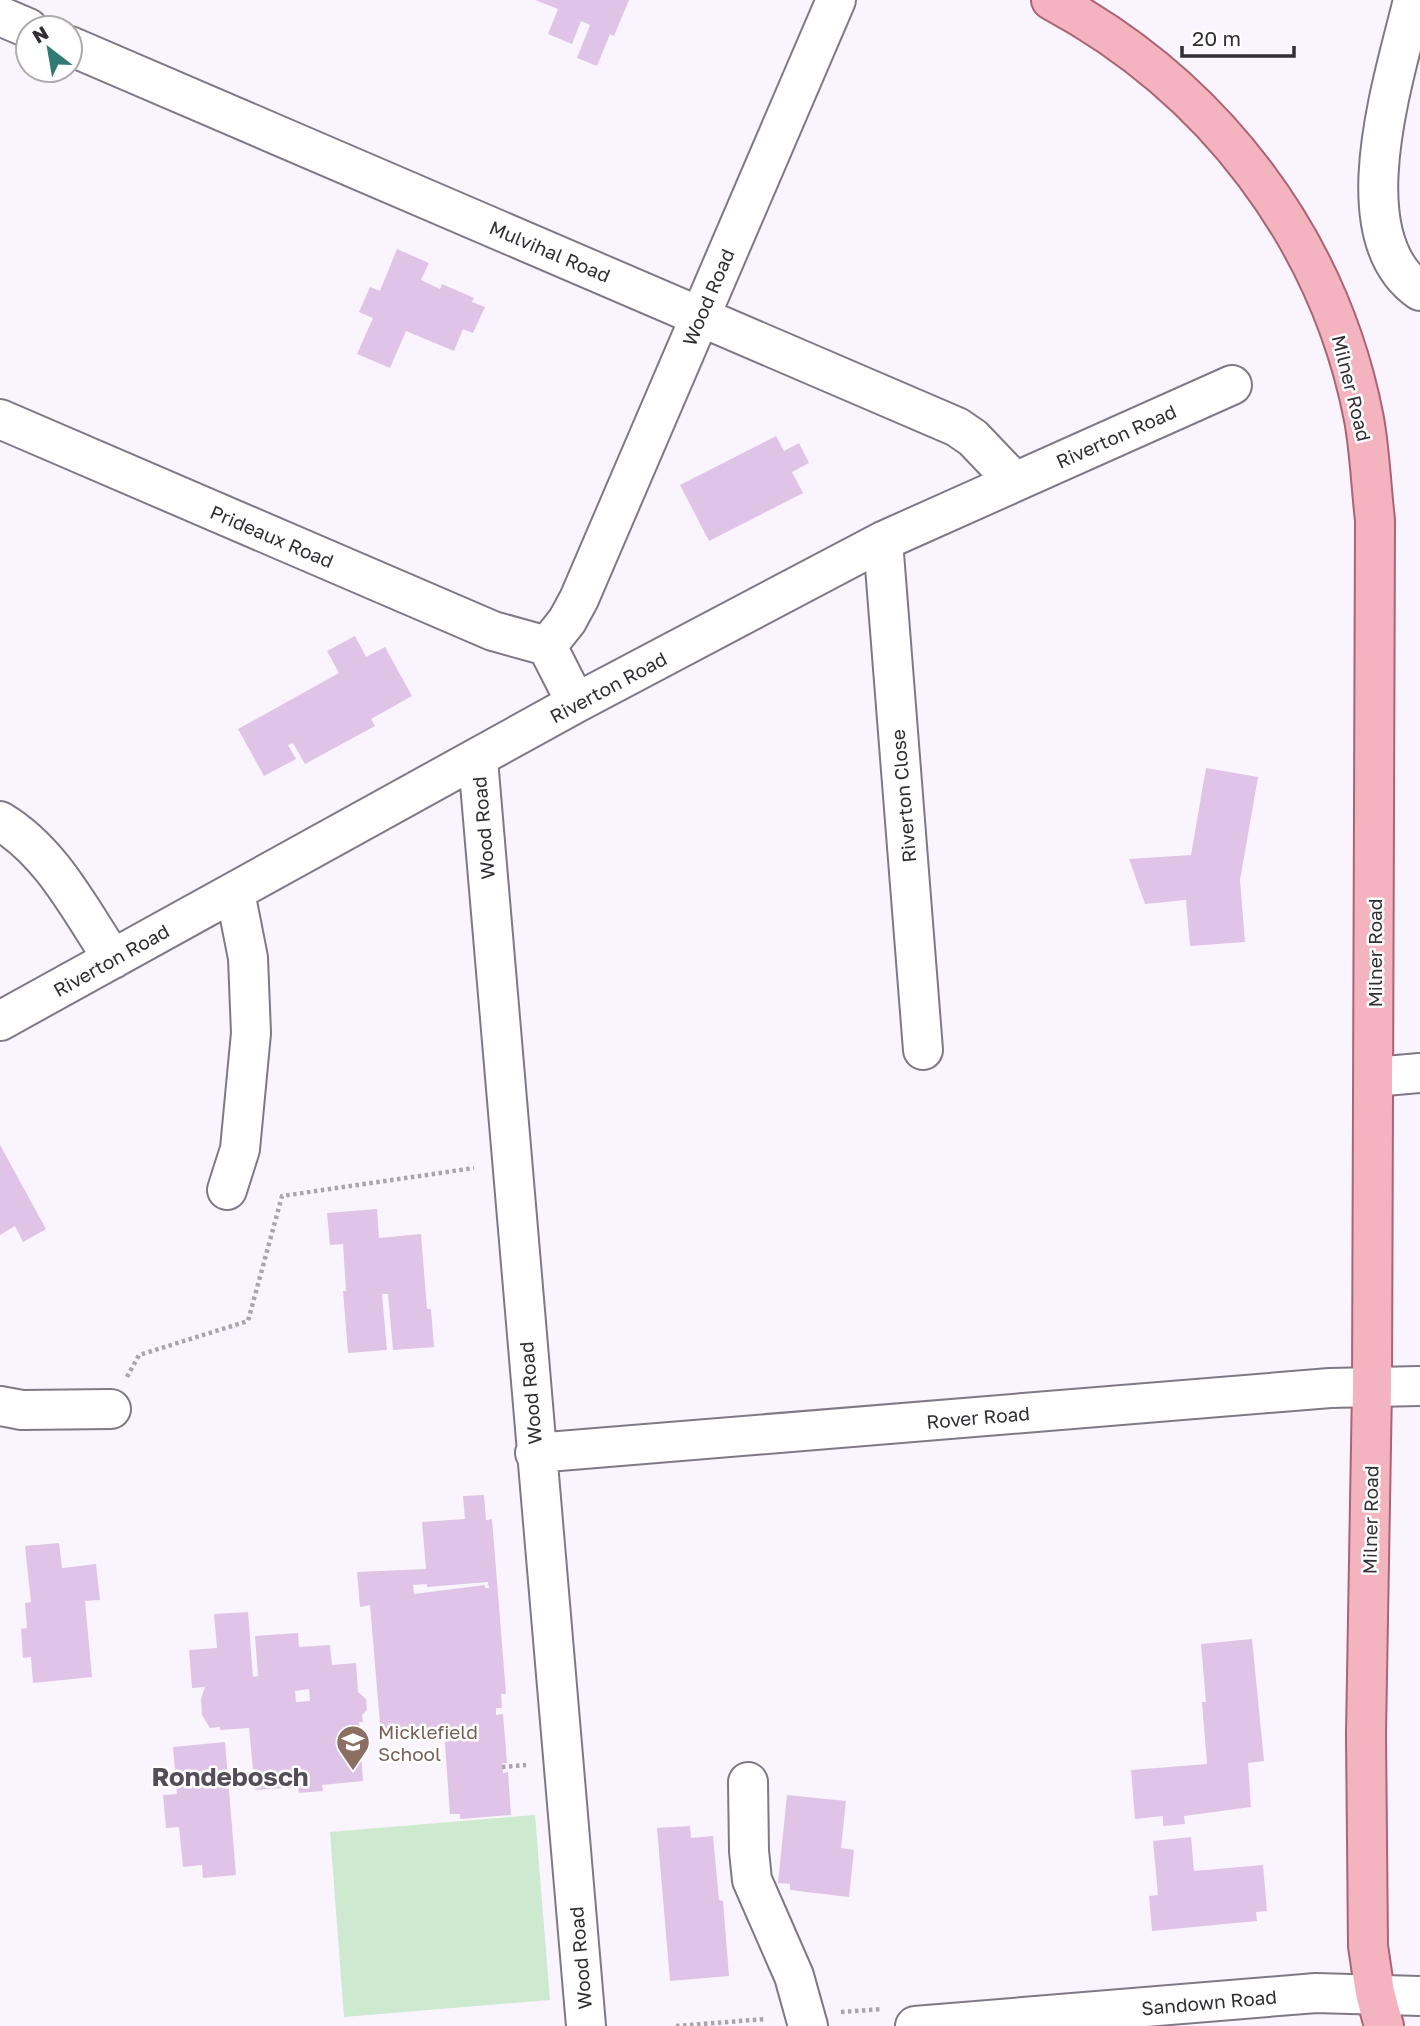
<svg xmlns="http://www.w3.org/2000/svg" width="1420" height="2026" viewBox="0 0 1420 2026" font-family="'Golos Text',sans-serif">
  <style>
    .green { fill: #cdead0 }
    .building { fill: #e0c4e7; fill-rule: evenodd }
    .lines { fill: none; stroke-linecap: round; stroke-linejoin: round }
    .minor-casing { stroke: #7f7886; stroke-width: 42 }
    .major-casing { stroke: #ab6572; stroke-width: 42 }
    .path { stroke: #a9a5ad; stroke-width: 4.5; stroke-dasharray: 3.5 3.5; stroke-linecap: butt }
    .minor { stroke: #fff; stroke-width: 38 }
    .major { stroke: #f4b4bf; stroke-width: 38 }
    .labels { text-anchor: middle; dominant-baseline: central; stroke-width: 5; stroke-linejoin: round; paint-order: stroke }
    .street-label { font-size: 19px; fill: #312e34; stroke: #fff }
    .education-label { font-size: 19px; fill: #785e54; stroke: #fff; text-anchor: start }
    .district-label { font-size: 26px; font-weight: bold; fill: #534c59; stroke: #fff }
  </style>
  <rect width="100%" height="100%" fill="#f9f4fe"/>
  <path class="green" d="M535,1815L550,2000L344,2017L330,1832Z"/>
  <path class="building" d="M535,0H629L614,36L610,34L597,66L577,58L590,25L581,21L572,44L548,34L558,9Z
    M397,249L429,263L421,280L440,289L442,284L474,298L472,302L485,307L473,333L463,329L454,351L406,331L390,368L357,354L373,318L359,312L370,287L380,291Z
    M776,436L784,451L799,443L809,463L792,472L803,493L709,541L680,485Z
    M355,636L366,657L385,647L412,696L371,719L375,726L305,764L293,743L288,745L296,759L264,776L238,729L339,673L327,651Z
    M1206,768L1258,777L1240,880L1245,942L1190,946L1186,900L1145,904L1129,859L1191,855Z
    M0,1145L46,1229L23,1242L15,1226L0,1235Z
    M377,1209L379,1238L421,1234L427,1309H431L434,1347L393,1350L388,1294H382L387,1350L348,1353L343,1291H346L343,1244L330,1245L327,1213Z
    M484,1495L486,1520L492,1519L506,1694H501L502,1708H496V1715L503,1714L507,1763H502L503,1773L508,1772L511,1815L460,1819V1814H450L444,1730L381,1736L370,1605L360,1607L357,1572L426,1569L422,1522L465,1519L463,1496ZM488,1582L489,1588H485V1585L414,1594L413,1585L427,1584V1587Z
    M59,1543L62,1568L96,1564L100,1600L85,1601L92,1677L33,1683L31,1657L23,1658L21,1629L27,1628L25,1603L31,1602L25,1546Z
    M248,1612L253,1677L258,1676L255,1636L298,1633L299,1647L330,1645L332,1665L356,1663L358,1692L366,1699L367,1710L362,1715L363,1722H359L363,1781L322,1785L323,1791L299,1793L298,1787L255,1790L249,1728L220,1730V1727L210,1728L202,1715L201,1699L205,1687L192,1688L189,1650L217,1648L214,1614ZM309,1689L310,1701L296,1702L295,1691Z
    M1252,1639L1264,1761L1248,1763L1251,1807L1184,1816L1185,1824L1163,1826V1816L1135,1819L1131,1770L1207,1764L1202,1702H1206L1201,1644Z
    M225,1742L236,1875L203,1878L202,1865L183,1867L179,1827L166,1828L163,1795L177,1794L173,1747Z
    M787,1795L846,1801L841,1848L854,1850L849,1897L790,1890V1884L778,1883Z
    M690,1826L691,1838L713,1836L719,1900L723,1901L729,1976L670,1981L657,1828Z
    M1191,1837L1194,1871L1263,1865L1267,1911L1256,1912L1257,1921L1152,1931L1149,1896L1158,1895L1153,1841Z"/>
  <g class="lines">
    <g class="minor-casing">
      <path id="minor" d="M1413,0C1395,77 1341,236 1420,291
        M0,16L28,28
        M70,46L957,427L973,438L1014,481
        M0,419L493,631L547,646
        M883,541L923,1050
        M547,646L567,621L579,599L836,0
        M547,646L576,703
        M478,760L586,2026
        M0,821C52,852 80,910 113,959
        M0,1021L576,703L883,541L1232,385
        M1374,1077L1420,1073
        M227,1190L240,1149L251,1033L248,958L235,892
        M0,1406L22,1410L111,1409
        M535,1453L1330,1388L1420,1386
        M748,1782L749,1851L752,1880L794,1976L808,2026
        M915,2026L1316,1993L1420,1996"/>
    </g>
    <g class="major-casing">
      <path id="major" d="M1051,0C1213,87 1329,238 1364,419C1370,452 1371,486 1375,520L1372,1388L1366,1734L1368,1946L1375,1993L1384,2026"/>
    </g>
    <path class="path" d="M127,1377L139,1355L248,1321L282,1196L474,1168
      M502,1767L526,1765
      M841,2012L881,2009
      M676,2026L766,2019"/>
    <use href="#minor" class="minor"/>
    <use href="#major" class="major"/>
  </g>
  <defs>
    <g id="school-pin" transform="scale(1.75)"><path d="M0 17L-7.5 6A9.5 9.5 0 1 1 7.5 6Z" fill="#8d6e63" stroke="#fff"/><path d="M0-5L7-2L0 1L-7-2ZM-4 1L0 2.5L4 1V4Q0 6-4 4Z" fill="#fff"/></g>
  </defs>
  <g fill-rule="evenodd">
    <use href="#school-pin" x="353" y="1742"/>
  </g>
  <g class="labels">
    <g class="street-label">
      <text transform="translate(550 251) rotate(23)">Mulvihal Road</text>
      <text transform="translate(708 297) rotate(-67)">Wood Road</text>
      <text transform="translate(1352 388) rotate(76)">Milner Road</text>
      <text transform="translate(1116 436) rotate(-24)">Riverton Road</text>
      <text transform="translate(272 536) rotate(23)">Prideaux Road</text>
      <text transform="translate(608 687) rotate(-28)">Riverton Road</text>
      <text transform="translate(903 796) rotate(-95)">Riverton Close</text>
      <text transform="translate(483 828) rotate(-95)">Wood Road</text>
      <text transform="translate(1374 953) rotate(-90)">Milner Road</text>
      <text transform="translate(111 960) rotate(-29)">Riverton Road</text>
      <text transform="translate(530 1393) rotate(-95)">Wood Road</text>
      <text transform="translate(978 1417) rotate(-5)">Rover Road</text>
      <text transform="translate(1370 1520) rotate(-89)">Milner Road</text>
      <text transform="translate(580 1958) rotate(-95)">Wood Road</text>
      <text transform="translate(1209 2002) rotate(-5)">Sandown Road</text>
    </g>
    <g class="education-label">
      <text x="378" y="1731">Micklefield<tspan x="378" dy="22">School</tspan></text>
    </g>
    <g class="district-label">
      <text x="230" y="1776">Rondebosch</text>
    </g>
  </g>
  <g transform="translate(49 49) rotate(329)"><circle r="33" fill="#ffffff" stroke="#adabae" stroke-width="2"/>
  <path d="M0-5L12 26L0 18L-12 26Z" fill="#327a74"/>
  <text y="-10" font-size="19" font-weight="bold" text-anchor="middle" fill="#312e34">N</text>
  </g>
  <path d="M1182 46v10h112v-10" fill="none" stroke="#312e34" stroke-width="3.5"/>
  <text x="1192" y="46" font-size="21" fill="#312e34" stroke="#ffffff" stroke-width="5" paint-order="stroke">20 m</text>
</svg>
